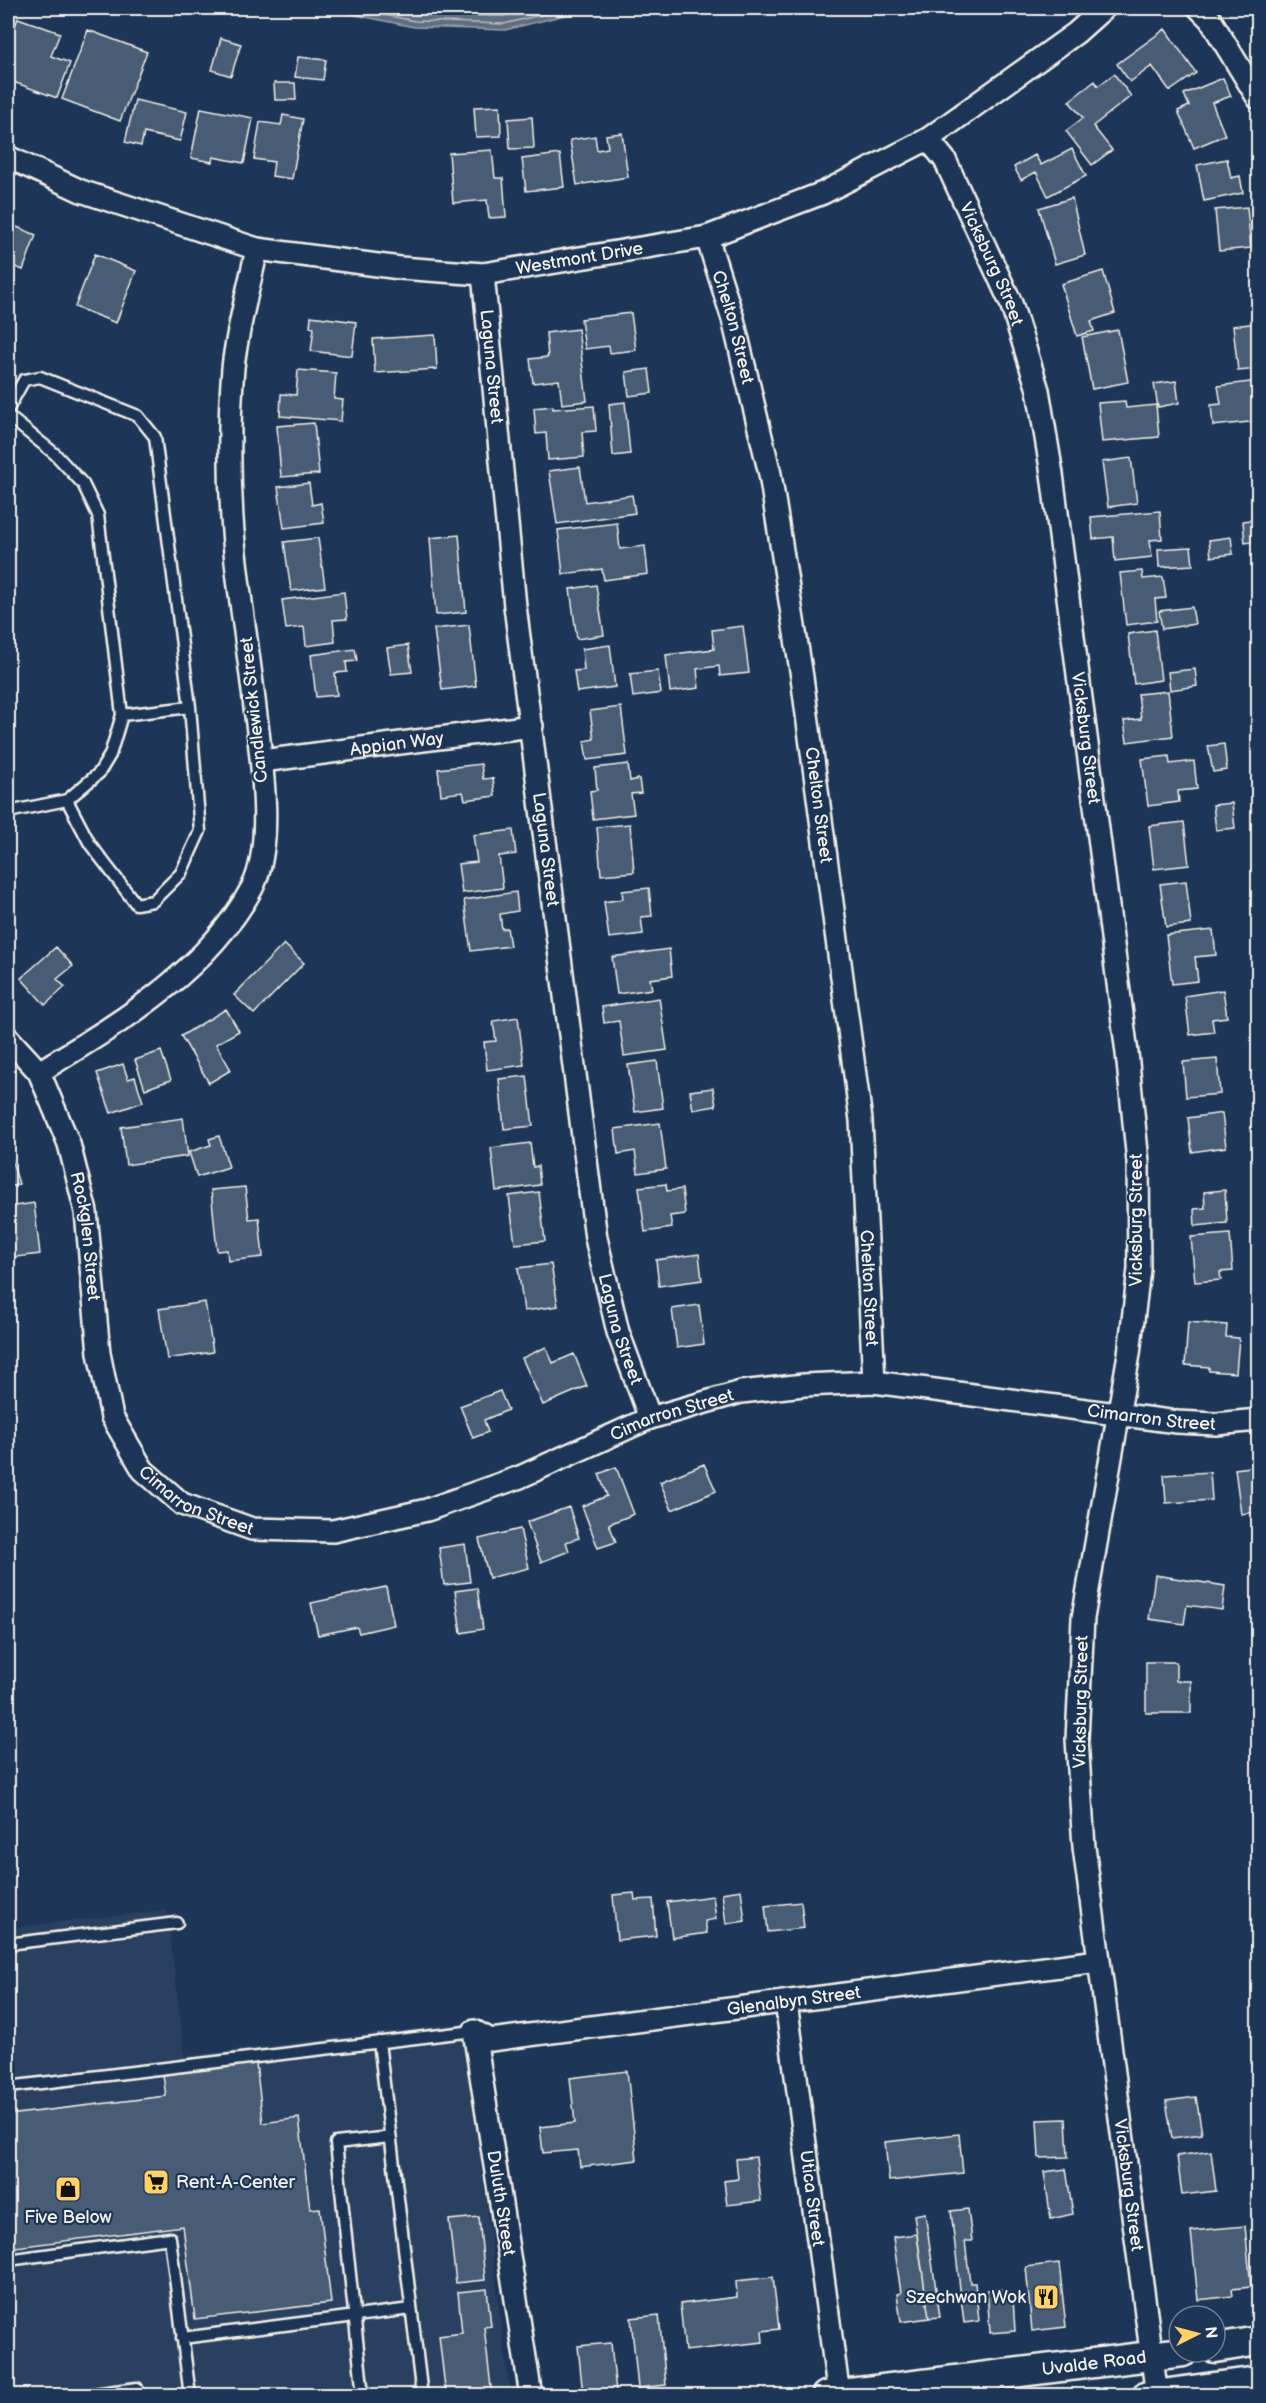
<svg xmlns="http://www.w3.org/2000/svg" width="1266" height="2403" viewBox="0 0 1266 2403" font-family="'Balsamiq Sans',sans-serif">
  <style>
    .built { fill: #2a4060 }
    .water { fill: #5e6d82; stroke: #9aa2ab; stroke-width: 1.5 }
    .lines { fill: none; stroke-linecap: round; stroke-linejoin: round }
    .shore { stroke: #b8bcbf; stroke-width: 1.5 }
    .building { fill: #485b74; stroke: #f4f1e8; stroke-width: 1.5 }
    .lane-casing { stroke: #f4f1e8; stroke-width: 15 }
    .street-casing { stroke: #f4f1e8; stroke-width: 26 }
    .secondary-casing { stroke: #f4f1e8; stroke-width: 33 }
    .lane { stroke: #1d3557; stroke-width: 10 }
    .street { stroke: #1d3557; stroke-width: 21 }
    .secondary { stroke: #1d3557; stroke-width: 28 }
    .labels { text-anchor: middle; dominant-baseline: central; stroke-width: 4.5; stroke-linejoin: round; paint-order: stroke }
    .street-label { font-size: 18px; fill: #f4f1e8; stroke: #1d3557 }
    .poi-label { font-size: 18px; fill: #f4f1e8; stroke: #1d3557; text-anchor: start }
  </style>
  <rect width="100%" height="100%" fill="#1d3557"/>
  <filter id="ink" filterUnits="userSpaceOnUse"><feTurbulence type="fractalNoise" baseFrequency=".0167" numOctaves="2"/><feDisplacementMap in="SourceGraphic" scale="12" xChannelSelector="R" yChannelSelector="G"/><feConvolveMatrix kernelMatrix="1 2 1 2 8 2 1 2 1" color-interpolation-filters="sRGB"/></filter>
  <g filter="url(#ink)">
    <path class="built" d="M167,1910L185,2056L464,2023L510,2395H8V1928Z"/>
    <path class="water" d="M322,8H593L505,30L414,27Z"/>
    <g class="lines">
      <path class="shore" d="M350,8L415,21L504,24L568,8
        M386,8L416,14L503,16L538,8"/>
    </g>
    <path class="building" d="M18,18L60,33L51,56L70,63L57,98L8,80V46Z
      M1165,29L1196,73L1170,91L1152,66L1130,82L1117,64Z
      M88,30L147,52L120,121L62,99Z
      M221,38L241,44L231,76L212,70Z
      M298,57L326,60L323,80L295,77Z
      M1114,74L1131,96L1093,126L1112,150L1092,165L1066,131L1083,118L1069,101L1095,81L1098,86Z
      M1223,78L1231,96L1212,103L1225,135L1194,148L1178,111L1189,106L1184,94Z
      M274,83H295L296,100H275Z
      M135,100L187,112L180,141L144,133L141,146L125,142Z
      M500,106L501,136L476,137L474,107Z
      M201,108L253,118L244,163L213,157L212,162L191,158Z
      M283,115L303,119L292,179L272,176L274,162L254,159L260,122L281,125Z
      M532,117L534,148L510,149L508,119Z
      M622,133L628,177L577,185L570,140L595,136L597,150L608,148L606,135Z
      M1072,149L1086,176L1048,196L1036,172L1021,180L1014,167L1035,155L1041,165Z
      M492,150L495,178H503L506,217L489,218L487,200L453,203L449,153Z
      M560,154L564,187L526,191L522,159Z
      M1227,159L1231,178L1240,176L1243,193L1204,201L1197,165Z
      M1072,198L1085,255L1055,264L1039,208Z
      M1247,207L1251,248L1219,251L1215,210Z
      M12,225L36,235L23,270L8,264V236Z
      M95,254L136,271L116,323L75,307Z
      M1103,271L1115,313L1091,321L1094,331L1077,336L1061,284Z
      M631,313L636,350L610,353L609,346L585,349L581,319Z
      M311,316L356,322L352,356L311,351L314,328L310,327Z
      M1258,323V369L1238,371L1233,326Z
      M578,329L587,401L562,404L559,380L533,383L530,359L548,357L546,333Z
      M1118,330L1128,382L1092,389L1082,337Z
      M435,335L437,369L375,373L373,339Z
      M649,369L652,393L629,396L626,372Z
      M298,370L336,373L334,399L343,400L341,421L280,416L281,394L296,395Z
      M1176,381L1179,403L1158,407L1154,384Z
      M1258,381V421L1213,426L1211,405L1221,404L1218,386Z
      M1125,401L1126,408L1156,405L1159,437L1102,442L1098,403Z
      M625,402L630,454L613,456L609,404Z
      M553,406V409L594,406L596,431L582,432L584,457L548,460L546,433L536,434L534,408Z
      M314,423L319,474L281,477L277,426Z
      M1131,458L1137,503L1108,507L1102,462Z
      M580,467L585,502L632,495L635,513L557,524L549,471Z
      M309,483L312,505L321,503L324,523L284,528L278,487Z
      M1160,511L1162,539L1150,540L1152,557L1115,561L1113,537L1093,539L1091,517Z
      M1258,519V544V541L1245,543L1243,521Z
      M617,523L620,549L645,546L648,574L604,580L602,569L563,574L558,530Z
      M459,535L466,612L436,615L430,538Z
      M1231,537L1233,554L1211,557L1209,540Z
      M318,538L325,587L291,591L284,542Z
      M1191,547L1193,565L1159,567L1158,549Z
      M1258,564V598L1255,565Z
      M1142,571L1143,579L1163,577L1166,598L1155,599L1157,621L1126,625L1120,573Z
      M596,585L604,635L577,639L570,589Z
      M344,592L347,619L333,620L335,642L306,646L304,627L286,629L282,600Z
      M1192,607L1195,624L1162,629L1159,611Z
      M469,625L476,686L442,690L434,629Z
      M743,626L749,673L720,676L719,666L697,669L699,688L670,692L666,655L714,649L712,630Z
      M1155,630L1161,680L1134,684L1128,634Z
      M408,645L412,672L391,674L387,648Z
      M610,645L615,687L577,692L574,671L584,670L582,649Z
      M355,649L357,661L346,662L347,672L335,673L337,695L316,697L311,655Z
      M1195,669L1197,686L1170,690L1168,672Z
      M658,671L661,693L633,697L630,674Z
      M1168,691L1173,736L1127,742L1124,721L1141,719L1138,694Z
      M621,707L627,755L587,760L584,741L594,739L590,711Z
      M1224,744L1227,770L1213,772L1208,746Z
      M1169,756L1170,764L1194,761L1197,789L1178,791L1179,802L1148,806L1142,759Z
      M481,764L483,779L493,778L495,796L465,800L463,792L441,795L438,769Z
      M628,764L630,781L639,779L641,793L631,794L634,814L593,819L590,791L597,790L595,768Z
      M1232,803L1235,828L1216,830L1213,805Z
      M1184,822L1189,865L1154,869L1149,826Z
      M630,824L634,872L601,875L597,827Z
      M513,830L516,854L499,856L503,888L462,893L458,864L477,862L473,835Z
      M1186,881L1191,924L1166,927L1160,884Z
      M649,888L652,916L641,917L643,934L609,938L604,902L623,899L622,891Z
      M516,892L518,911L500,914L502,929L507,928L510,946L471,951L464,900Z
      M1213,930L1216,955L1195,957L1198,981L1172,984L1166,935Z
      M284,944L304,963L254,1014L234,995Z
      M56,947L73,966L57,979L65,987L45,1005L21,978Z
      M669,949L672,976L650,979L652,989L617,994L612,957Z
      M1223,990L1227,1017L1212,1019L1214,1032L1190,1035L1185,996Z
      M659,998L667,1050L624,1056L619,1021L604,1023L602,1007Z
      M226,1009L239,1031L216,1044L231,1070L209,1083L181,1036Z
      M518,1017L524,1065L487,1070L484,1042L496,1041L493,1021Z
      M161,1051L171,1080L145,1089L135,1060Z
      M1217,1059L1220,1094L1186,1097L1183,1062Z
      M657,1061L663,1108L635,1112L628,1065Z
      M123,1064L128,1079L135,1077L143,1102L111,1113L97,1073Z
      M527,1076L533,1126L504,1129L499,1079Z
      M713,1088L716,1106L693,1110L690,1091Z
      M1222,1113L1226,1147L1192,1152L1188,1118Z
      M183,1118L188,1156L126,1165L121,1127Z
      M660,1123L666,1169L638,1173L635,1151L618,1154L615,1129Z
      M219,1136L229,1167L197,1177L189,1152L211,1145L209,1139Z
      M530,1143L533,1167L538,1166L540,1185L496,1191L491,1148Z
      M8,1148L19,1184L8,1188Z
      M666,1184L667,1191L682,1189L685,1214L670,1216L672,1228L645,1232L639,1187Z
      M245,1187L249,1219L259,1218L263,1257L228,1261L227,1250L217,1251L211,1190Z
      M1225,1190L1227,1223L1195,1226L1194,1209L1205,1208L1204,1192Z
      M539,1192L545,1241L515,1244L509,1196Z
      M34,1203L40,1254L8,1258V1207Z
      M1230,1234L1233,1271L1220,1272L1221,1280L1195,1282L1191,1237Z
      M699,1254L702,1280L659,1286L656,1260Z
      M551,1264L558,1306L524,1311L518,1268Z
      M205,1302L213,1352L167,1359L159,1309Z
      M699,1305L704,1344L677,1348L672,1309Z
      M1258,1316V1349L1254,1317Z
      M1188,1322L1227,1325L1226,1337L1239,1338L1236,1373L1209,1371V1367L1185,1365Z
      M546,1347L553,1363L574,1354L587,1386L543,1405L522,1358Z
      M500,1391L508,1410L484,1420L488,1432L473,1438L460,1406Z
      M704,1464L716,1491L672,1510L660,1482Z
      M1258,1466V1512L1241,1514L1235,1469Z
      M616,1467L634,1514L609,1524L616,1542L598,1548L582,1506L607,1496L599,1474Z
      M1210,1472L1212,1500L1166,1503L1164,1475Z
      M569,1507L579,1538L566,1542L569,1551L541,1562L527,1522Z
      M520,1529L529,1568L489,1578L479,1539Z
      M465,1544L470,1582L444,1585L439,1548Z
      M1155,1575L1225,1586L1222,1610L1187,1605L1184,1624L1149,1619Z
      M386,1587L394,1625L359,1633L357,1627L318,1635L311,1603Z
      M477,1588L483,1629L461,1633L455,1591Z
      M1146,1662H1176V1681H1191V1713H1146Z
      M741,1890L745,1921L726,1924L722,1893Z
      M634,1893L635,1900L653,1899L656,1936L617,1940L613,1895Z
      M713,1896L716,1919L705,1921L707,1933L672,1938L667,1902Z
      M801,1902L804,1928L768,1932L765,1906Z
      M256,2063L263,2123L299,2118L310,2209L320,2208L331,2303L195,2319L183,2226L8,2248V2115L166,2096L163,2075Z
      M627,2071L637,2160L580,2167L578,2150L543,2153L540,2127L575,2123L570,2078Z
      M1196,2097L1202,2134L1172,2138L1166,2101Z
      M1066,2119L1068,2157L1039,2158L1037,2120Z
      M959,2134L963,2173L889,2181L885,2142Z
      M1211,2151L1216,2191L1182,2195L1177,2156Z
      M756,2157L761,2201L727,2205L724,2181L738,2179L736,2159Z
      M1066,2169L1073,2214L1051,2219L1044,2172Z
      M968,2209L972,2241H965L970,2283H975L979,2321L964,2323L951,2211Z
      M925,2213L940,2317L929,2318L914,2215Z
      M479,2217L485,2280L456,2283L449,2220Z
      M1245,2226L1251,2287L1232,2289L1233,2296L1198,2300L1191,2231Z
      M917,2234L929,2318L901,2322L897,2294L901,2293L893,2237Z
      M1059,2263L1066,2327L1032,2331L1026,2267Z
      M773,2277L779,2329L762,2331L763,2342L685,2351L680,2304L737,2297L736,2281Z
      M487,2289L491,2326L484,2327L492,2396H446L439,2336L462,2333L458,2292Z
      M1001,2289L1002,2300L1013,2299L1015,2331L990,2333L987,2290Z
      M659,2315L666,2385L638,2388L631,2318Z
      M611,2343L616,2392L583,2395L578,2346Z"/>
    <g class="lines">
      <g class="lane-casing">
        <path id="lane" d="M8,409L24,380L40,377L138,416L155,437L190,707L200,831L181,873L153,901L136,904L90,844L67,800
          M8,416L55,454L83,484L98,515L122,715L110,755L99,773L67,800L8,812
          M122,715L190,707
          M8,1944L177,1923
          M379,2042L422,2396
          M8,2087L474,2031
          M8,2260L170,2238L190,2396
          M182,2338L411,2309
          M79,2396L137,2388L138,2396
          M363,2396L336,2143L390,2137"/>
      </g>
      <g class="street-casing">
        <g id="street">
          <path d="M1199,8L1210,19L1258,98"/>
          <path id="s1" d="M928,139L945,160L1011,303L1038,390L1052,474L1127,1053L1138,1162L1139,1269L1129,1354L1083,1618L1077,1739L1084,1847L1157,2396"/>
          <path id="s2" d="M8,157L81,191L257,249L400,268L483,274L707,237L823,193L928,139L1076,33L1104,8"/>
          <path id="s3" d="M707,237L733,319L770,474L802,677L861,1120L874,1382"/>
          <path id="s4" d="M483,274L515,606L596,1238L618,1332L650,1418"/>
          <path id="s5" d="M262,761L532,726"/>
          <path id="s6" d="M8,1038L39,1072L69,1144L86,1212L99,1353L112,1417L143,1470L182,1504L252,1529L333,1531L427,1510L520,1477L650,1418L741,1392L804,1385L874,1382L1177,1422L1216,1424L1258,1420"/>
          <path d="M39,1072C119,1023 206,973 252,888C275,844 261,756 255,708C248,645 236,581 232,518C229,469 229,417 233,368C237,329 249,288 257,249"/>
          <path id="s7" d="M786,2002L839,2396"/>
          <path id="s8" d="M531,2396L474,2031L491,2040L1098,1961"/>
        </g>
      </g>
      <g class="secondary-casing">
        <g id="secondary">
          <path d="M1215,2348L1258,2341"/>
          <path id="s9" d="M826,2396L1183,2352"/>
          <path d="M1147,2396L1258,2381"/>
        </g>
      </g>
      <use href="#lane" class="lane"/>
      <use href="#street" class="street"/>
      <use href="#secondary" class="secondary"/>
    </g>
  </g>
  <defs>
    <g id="supermarket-square" transform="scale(1.35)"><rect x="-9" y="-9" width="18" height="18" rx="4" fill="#ffd166" stroke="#1d3557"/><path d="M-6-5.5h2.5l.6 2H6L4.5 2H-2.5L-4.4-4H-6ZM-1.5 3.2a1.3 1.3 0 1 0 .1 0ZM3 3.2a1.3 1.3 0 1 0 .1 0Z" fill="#111"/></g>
    <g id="shop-square" transform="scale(1.35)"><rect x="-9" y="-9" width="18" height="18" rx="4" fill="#ffd166" stroke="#1d3557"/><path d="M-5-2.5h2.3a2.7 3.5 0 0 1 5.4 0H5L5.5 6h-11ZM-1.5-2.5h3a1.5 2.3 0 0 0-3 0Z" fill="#111"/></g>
    <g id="restaurant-square" transform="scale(1.35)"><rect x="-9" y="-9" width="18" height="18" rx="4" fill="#ffd166" stroke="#1d3557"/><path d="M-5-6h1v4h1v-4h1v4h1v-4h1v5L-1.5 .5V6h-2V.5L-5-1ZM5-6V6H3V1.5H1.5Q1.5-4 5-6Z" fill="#111"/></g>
  </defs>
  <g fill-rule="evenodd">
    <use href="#supermarket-square" x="156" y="2182"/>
    <use href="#shop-square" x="68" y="2189"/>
    <use href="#restaurant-square" x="1046" y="2297"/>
  </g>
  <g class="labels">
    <g class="street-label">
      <text stroke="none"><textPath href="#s2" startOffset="591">Westmont Drive</textPath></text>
      <text stroke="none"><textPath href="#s1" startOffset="141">Vicksburg Street</textPath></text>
      <text stroke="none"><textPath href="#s3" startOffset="94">Chelton Street</textPath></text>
      <text stroke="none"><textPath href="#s4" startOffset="93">Laguna Street</textPath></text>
      <text transform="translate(254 710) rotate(-96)">Candlewick Street</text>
      <text stroke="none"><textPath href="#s1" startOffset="627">Vicksburg Street</textPath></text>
      <text stroke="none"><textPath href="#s5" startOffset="136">Appian Way</textPath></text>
      <text stroke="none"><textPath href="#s3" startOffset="580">Chelton Street</textPath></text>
      <text stroke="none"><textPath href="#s4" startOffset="579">Laguna Street</textPath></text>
      <text transform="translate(1136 1220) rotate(-90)">Vicksburg Street</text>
      <text stroke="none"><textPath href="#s6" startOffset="218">Rockglen Street</textPath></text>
      <text stroke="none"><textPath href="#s3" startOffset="1066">Chelton Street</textPath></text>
      <text stroke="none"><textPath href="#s4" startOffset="1065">Laguna Street</textPath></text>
      <text stroke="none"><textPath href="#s6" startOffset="1029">Cimarron Street</textPath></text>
      <text stroke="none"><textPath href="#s6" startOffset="1515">Cimarron Street</textPath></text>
      <text stroke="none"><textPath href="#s6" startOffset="525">Cimarron Street</textPath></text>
      <text transform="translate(1081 1702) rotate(-89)">Vicksburg Street</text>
      <text stroke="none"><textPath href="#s8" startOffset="694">Glenalbyn Street</textPath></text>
      <text stroke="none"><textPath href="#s1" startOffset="2085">Vicksburg Street</textPath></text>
      <text stroke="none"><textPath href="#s7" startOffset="198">Utica Street</textPath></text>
      <text transform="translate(501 2203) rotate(81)">Duluth Street</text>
      <text stroke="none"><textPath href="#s9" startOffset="270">Uvalde Road</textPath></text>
    </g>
    <g class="poi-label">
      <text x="176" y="2182">Rent-A-Center</text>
      <text x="68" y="2217" text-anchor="middle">Five Below</text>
      <text x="1026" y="2297" text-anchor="end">Szechwan Wok</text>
    </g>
  </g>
  <rect width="1266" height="2403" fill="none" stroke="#1d3557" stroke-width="30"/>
  <rect x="15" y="15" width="1236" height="2373" fill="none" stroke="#f4f1e8" stroke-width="2" filter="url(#ink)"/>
  <g transform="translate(1197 2334) rotate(84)"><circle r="28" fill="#1d3557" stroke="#738091" stroke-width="1.5"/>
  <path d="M0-4.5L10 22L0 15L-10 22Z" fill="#ffd166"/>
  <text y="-9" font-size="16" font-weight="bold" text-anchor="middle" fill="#f4f1e8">N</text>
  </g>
</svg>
